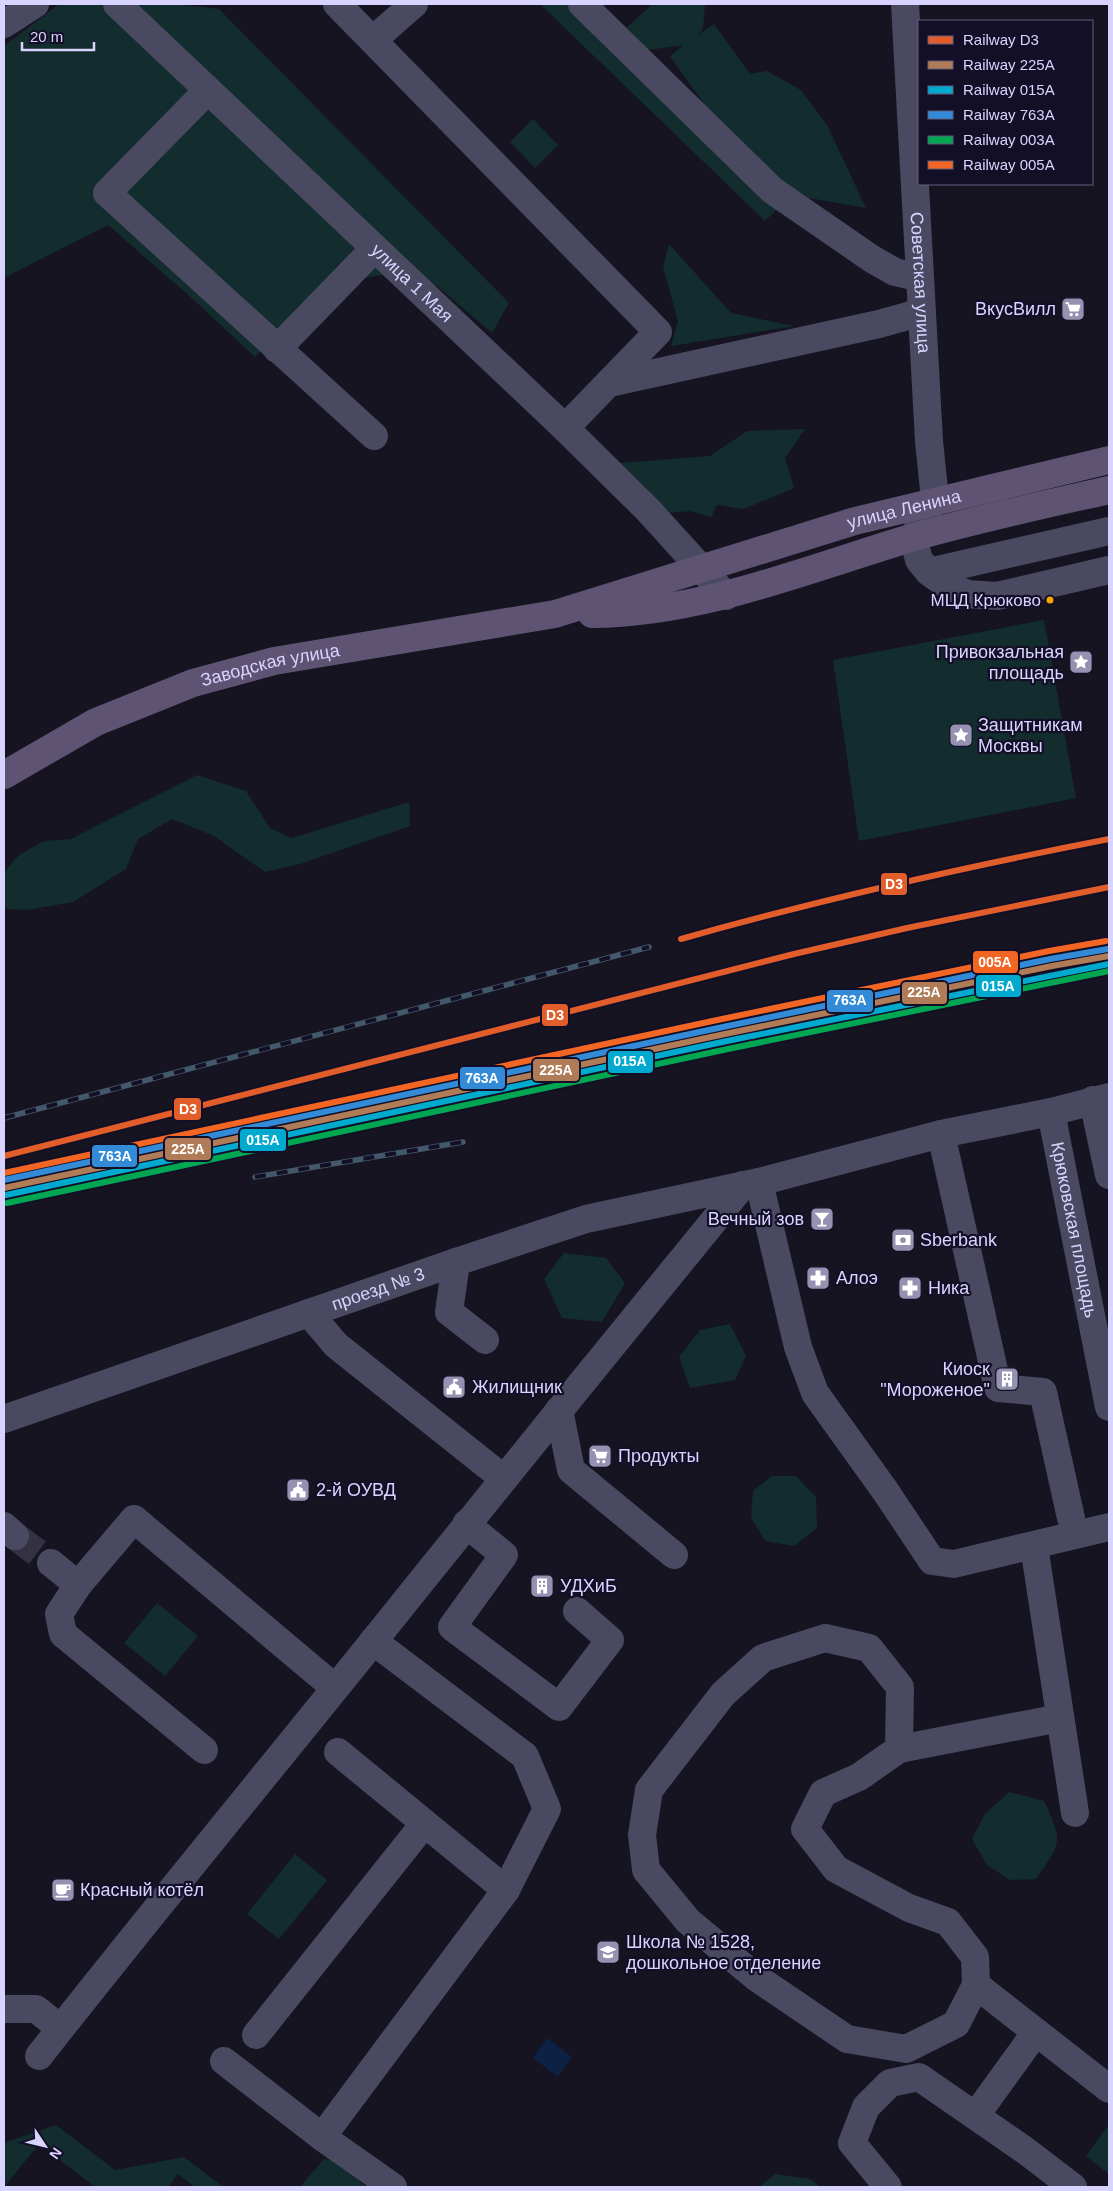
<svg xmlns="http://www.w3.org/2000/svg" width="1113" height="2191" viewBox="0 0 1113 2191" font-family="Arial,sans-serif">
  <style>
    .green { fill: #132c2d; fill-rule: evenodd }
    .water { fill: #0d2144 }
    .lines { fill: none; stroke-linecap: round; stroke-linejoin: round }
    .minor-tunnel { stroke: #333142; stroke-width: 28; stroke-dasharray: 28 14; stroke-linecap: butt }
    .minor { stroke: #4a4962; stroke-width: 28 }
    .major { stroke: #5e5373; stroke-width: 28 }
    .rail-casing { stroke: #43596b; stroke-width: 5.5 }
    .rail { stroke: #130f26; stroke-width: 4; stroke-dasharray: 11; stroke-linecap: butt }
    .rail-1-casing { stroke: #130f26; stroke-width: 10 }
    .rail-2-casing { stroke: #130f26; stroke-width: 10 }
    .rail-3-casing { stroke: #130f26; stroke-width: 10 }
    .rail-4-casing { stroke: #130f26; stroke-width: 10 }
    .rail-5-casing { stroke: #130f26; stroke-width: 10 }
    .rail-6-casing { stroke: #130f26; stroke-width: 10 }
    .rail-1 { stroke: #e15d29; stroke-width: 6 }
    .rail-2 { stroke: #b07c57; stroke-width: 6 }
    .rail-3 { stroke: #00a9ce; stroke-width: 6 }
    .rail-4 { stroke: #338bd7; stroke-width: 6 }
    .rail-5 { stroke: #00a651; stroke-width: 6 }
    .rail-6 { stroke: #f26522; stroke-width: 6 }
    .bus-dot { fill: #f7a600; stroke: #130f26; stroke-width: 2 }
    .labels { text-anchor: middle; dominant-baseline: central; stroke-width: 4.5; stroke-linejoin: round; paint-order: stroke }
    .bus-label { font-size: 17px; fill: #d9d4ff; stroke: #130f26; text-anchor: end }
    .street-label { font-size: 18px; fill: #d9d4ff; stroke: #130f26 }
    .poi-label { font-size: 18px; fill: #d9d4ff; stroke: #130f26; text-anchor: start }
    .line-badge { stroke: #130f26; stroke-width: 2 }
    .badge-label { font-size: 14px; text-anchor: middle; font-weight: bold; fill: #fff }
  </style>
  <rect width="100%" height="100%" fill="#161421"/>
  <path class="green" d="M59,4H176L219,9L509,303L492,333L437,286L390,274L327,283L255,357L195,301L108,225L4,278V46Z
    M540,4H594L626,28L653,4H705L703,29L697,36L714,24L750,74L767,71L801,90L827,125L866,208L792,195L765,221ZM684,45L670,56L707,108L634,52Z
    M533,119L558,145L535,168L510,142Z
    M669,244L731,313L794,326L671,346L678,321L663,267Z
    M805,429L785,458L794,488L744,509L717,505L711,517L690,511L668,513L620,463L710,456L747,431Z
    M1044,620L1076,798L859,841L833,660Z
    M197,775L246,791L270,828L292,838L409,802L410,826L300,864L265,872L214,836L172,819L138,839L126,869L73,902L27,910L6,909L4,902V878L6,870L19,855L44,841L71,839Z
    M564,1253L606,1258L625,1283L602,1322L562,1318L544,1279Z
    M730,1324L746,1356L735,1380L690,1388L679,1357L700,1330Z
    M772,1476H796L816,1497L817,1528L794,1546L765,1541L751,1517L753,1491Z
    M157,1603L198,1636L165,1676L124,1643Z
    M1009,1792L1044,1801C1063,1842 1062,1842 1036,1879L1010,1880L987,1865L972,1839L985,1814Z
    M295,1854L327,1880L279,1939L247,1914Z
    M1109,2124V2174L1086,2156Z
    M56,2125L115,2170L184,2157L223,2187H195L178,2174L168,2187H95L39,2144L4,2187V2143Z
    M324,2159L331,2160L367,2187H300Z
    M775,2174L810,2179L820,2187H759Z"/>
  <path class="water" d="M547,2038L572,2057L558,2077L533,2058Z"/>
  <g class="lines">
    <path class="minor-tunnel" d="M15,1536L51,1563"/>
    <g class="minor">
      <path id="s1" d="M117,4L565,428L649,511L726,596"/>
      <path d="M337,4L658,332L565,428"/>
      <path d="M582,4L772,190L872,259L895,272L920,278"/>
      <path id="s2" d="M905,4L929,441L935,500"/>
      <path d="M4,24L35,4"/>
      <path d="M374,39L414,4"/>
      <path d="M207,91L107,193L374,436"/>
      <path d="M277,349L374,249"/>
      <path d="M609,383L879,324L922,312"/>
      <path d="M935,500L913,537L919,560L929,572L950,587L968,594L997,596L1109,570"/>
      <path d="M929,572L1109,531"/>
      <path d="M1093,1100L1109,1175"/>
      <path id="s3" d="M1051,1112L1109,1407"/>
      <path d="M941,1134L998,1388L1043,1392L1071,1518"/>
      <path d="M759,1182L798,1347L815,1393L886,1492L932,1561L954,1564L1109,1527"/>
      <path d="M456,1262L449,1312L485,1340"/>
      <path d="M309,1313L336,1345L503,1478"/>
      <path d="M559,1410L571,1470L674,1555"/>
      <path id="s4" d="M4,1419L456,1262L586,1219L759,1182L941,1134L1051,1112L1109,1097"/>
      <path d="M466,1524L504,1555L452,1627L559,1707L610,1640L577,1611"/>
      <path d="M4,1526L15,1536"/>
      <path d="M1034,1546L1075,1813"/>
      <path d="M51,1563L78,1585"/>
      <path d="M825,1638L869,1648L900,1687L899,1749L859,1777L823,1793L805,1829L836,1869L909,1908L948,1922L975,1957L976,1985L956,2024L906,2049L847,2039L757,1978L688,1921L646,1870L642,1835L649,1790L723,1694L763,1658Z"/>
      <path d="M373,1641L525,1756L547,1809L506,1890"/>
      <path d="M899,1749L1060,1718"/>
      <path d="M204,1750L63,1634L59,1614L78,1585L134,1519L335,1688"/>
      <path d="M976,1985L1109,2089"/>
      <path d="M4,2009H36L60,2028"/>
      <path d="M256,2035L424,1824"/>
      <path d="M39,2056C164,1897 294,1741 420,1583C527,1450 635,1317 743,1185"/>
      <path d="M224,2061L322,2137L393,2187"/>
      <path d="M976,2115L1036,2032"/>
      <path d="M322,2137L506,1890L338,1752"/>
      <path d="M888,2187L852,2143L866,2107L890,2083L919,2077L1026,2151L1073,2187"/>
    </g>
    <g class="major">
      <path d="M592,614C702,613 807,569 911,538C976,519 1043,505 1109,490"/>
      <path id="s5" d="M4,775L96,722L193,683L274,661L555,614L855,521L1109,460"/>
    </g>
    <g class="rail-casing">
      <path id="rail" d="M4,1118L649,947
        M255,1177L463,1142"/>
    </g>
    <use href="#rail" class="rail"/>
    <g class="rail-1-casing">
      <path id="rail-1" d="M681,939C822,899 965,867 1109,839
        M4,1156L794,954L907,928L1109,887"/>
    </g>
    <g class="rail-2-casing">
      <path id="rail-2" d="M4,1188L725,1034L1052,966L1109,956"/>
    </g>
    <g class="rail-3-casing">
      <path id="rail-3" d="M6,1195L727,1041L1109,964"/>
    </g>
    <g class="rail-4-casing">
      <path id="rail-4" d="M4,1180L723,1027L1050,959L1108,949"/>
    </g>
    <g class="rail-5-casing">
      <path id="rail-5" d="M7,1203L728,1049L1109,971"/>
    </g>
    <g class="rail-6-casing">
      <path id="rail-6" d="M4,1173L722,1019L1049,951L1106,941"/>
    </g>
    <use href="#rail-1" class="rail-1"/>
    <use href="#rail-2" class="rail-2"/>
    <use href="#rail-3" class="rail-3"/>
    <use href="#rail-4" class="rail-4"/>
    <use href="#rail-5" class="rail-5"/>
    <use href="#rail-6" class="rail-6"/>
  </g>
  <defs>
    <g id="supermarket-square" transform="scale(1.25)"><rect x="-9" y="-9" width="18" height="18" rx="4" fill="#9591b1" stroke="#130f26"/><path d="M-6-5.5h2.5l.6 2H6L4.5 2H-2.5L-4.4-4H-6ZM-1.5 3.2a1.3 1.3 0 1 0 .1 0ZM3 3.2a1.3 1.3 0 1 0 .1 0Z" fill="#fff"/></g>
    <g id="sight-square" transform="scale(1.25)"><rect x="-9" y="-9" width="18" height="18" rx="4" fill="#9591b1" stroke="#130f26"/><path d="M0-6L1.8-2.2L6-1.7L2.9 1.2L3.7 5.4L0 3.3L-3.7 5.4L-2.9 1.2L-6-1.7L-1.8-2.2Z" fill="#fff"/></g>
    <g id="bar-square" transform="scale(1.25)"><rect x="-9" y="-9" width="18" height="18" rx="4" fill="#9591b1" stroke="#130f26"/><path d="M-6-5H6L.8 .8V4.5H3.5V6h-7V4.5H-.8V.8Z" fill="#fff"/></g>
    <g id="bank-square" transform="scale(1.25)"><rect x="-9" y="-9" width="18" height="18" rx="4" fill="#9591b1" stroke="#130f26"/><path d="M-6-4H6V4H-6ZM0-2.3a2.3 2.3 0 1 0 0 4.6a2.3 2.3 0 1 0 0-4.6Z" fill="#fff"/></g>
    <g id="pharmacy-square" transform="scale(1.25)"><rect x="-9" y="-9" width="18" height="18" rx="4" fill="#9591b1" stroke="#130f26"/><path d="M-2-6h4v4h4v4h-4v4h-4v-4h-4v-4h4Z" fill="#fff"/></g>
    <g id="building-square" transform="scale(1.25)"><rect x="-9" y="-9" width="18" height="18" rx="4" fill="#9591b1" stroke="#130f26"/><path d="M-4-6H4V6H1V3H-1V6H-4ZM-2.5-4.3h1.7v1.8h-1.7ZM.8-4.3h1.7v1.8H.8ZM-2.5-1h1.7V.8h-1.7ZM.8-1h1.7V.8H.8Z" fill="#fff"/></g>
    <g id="civic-square" transform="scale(1.25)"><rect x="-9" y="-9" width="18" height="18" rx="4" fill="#9591b1" stroke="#130f26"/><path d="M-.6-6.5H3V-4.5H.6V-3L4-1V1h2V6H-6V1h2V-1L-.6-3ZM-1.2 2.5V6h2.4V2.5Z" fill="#fff"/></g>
    <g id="cafe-square" transform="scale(1.25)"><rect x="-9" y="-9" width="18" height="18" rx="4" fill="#9591b1" stroke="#130f26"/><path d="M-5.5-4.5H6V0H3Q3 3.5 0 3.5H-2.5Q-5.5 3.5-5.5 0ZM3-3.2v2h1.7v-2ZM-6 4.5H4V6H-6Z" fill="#fff"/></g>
    <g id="school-square" transform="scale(1.25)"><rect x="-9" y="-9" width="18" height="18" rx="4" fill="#9591b1" stroke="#130f26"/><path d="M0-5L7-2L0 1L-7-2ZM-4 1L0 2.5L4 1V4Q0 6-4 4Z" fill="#fff"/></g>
  </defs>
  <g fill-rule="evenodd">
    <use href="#supermarket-square" x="1073" y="309"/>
    <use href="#sight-square" x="1081" y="662"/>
    <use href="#sight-square" x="961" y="735"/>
    <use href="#bar-square" x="822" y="1219"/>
    <use href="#bank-square" x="903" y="1240"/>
    <use href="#pharmacy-square" x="818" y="1278"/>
    <use href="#pharmacy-square" x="910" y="1288"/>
    <use href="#building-square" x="1007" y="1379"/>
    <use href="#civic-square" x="454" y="1387"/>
    <use href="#supermarket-square" x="600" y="1456"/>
    <use href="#civic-square" x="298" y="1490"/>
    <use href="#building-square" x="542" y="1586"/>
    <use href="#cafe-square" x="63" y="1890"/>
    <use href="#school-square" x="608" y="1952"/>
  </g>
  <circle class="bus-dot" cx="1050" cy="600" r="4.5"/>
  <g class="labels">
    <g class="bus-label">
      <text x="1041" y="600">МЦД Крюково</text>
    </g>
    <g class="street-label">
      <text stroke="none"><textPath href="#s2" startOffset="279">Советская улица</textPath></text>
      <text stroke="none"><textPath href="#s1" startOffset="406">улица 1 Мая</textPath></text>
      <text stroke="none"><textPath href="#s5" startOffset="944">улица Ленина</textPath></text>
      <text stroke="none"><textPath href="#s5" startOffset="290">Заводская улица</textPath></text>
      <text stroke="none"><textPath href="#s3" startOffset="120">Крюковская площадь</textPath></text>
      <text stroke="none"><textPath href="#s4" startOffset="396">проезд № 3</textPath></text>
    </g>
    <g class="poi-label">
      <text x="1056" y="309" text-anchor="end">ВкусВилл</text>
      <text x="1064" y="652" text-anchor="end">Привокзальная<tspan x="1064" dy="21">площадь</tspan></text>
      <text x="978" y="725">Защитникам<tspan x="978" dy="21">Москвы</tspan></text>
      <text x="804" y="1219" text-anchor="end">Вечный зов</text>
      <text x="920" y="1240">Sberbank</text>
      <text x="836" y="1278">Алоэ</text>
      <text x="928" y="1288">Ника</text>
      <text x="990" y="1369" text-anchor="end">Киоск<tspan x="990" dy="21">"Мороженое"</tspan></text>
      <text x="472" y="1387">Жилищник</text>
      <text x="618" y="1456">Продукты</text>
      <text x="316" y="1490">2-й ОУВД</text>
      <text x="560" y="1586">УДХиБ</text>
      <text x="80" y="1890">Красный котёл</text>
      <text x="626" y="1942">Школа № 1528,<tspan x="626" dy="21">дошкольное отделение</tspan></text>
    </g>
  </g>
  <g class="line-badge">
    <rect x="880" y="872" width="28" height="24" rx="5" fill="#e15d29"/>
    <rect x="972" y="950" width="47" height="24" rx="5" fill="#f26522"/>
    <rect x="975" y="974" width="47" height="24" rx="5" fill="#00a9ce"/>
    <rect x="901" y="981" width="47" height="24" rx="5" fill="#b07c57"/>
    <rect x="826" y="989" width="48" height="24" rx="5" fill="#338bd7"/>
    <rect x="541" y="1003" width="28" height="24" rx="5" fill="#e15d29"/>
    <rect x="607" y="1050" width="47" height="24" rx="5" fill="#00a9ce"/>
    <rect x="532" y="1058" width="48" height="24" rx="5" fill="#b07c57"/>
    <rect x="459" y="1066" width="47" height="24" rx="5" fill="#338bd7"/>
    <rect x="173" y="1097" width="29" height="24" rx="5" fill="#e15d29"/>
    <rect x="239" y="1128" width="48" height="24" rx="5" fill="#00a9ce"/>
    <rect x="164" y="1137" width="48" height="24" rx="5" fill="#b07c57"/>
    <rect x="91" y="1144" width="47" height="24" rx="5" fill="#338bd7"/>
  </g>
  <g class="badge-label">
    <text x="894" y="889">D3</text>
    <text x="995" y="967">005А</text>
    <text x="998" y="991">015А</text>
    <text x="924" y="997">225А</text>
    <text x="850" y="1005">763А</text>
    <text x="555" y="1020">D3</text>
    <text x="630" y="1066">015А</text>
    <text x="556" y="1075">225А</text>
    <text x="482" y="1083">763А</text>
    <text x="188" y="1114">D3</text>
    <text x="263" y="1145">015А</text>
    <text x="188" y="1154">225А</text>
    <text x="115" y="1161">763А</text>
  </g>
  <rect width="1113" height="2191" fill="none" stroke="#d9d4ff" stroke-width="10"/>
  <rect x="918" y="20" width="175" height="165" fill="#130f26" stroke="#625e7d"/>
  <rect x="928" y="36" width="25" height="8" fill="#e15d29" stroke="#625e7d"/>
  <text x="963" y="45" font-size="15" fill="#d9d4ff">Railway D3</text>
  <rect x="928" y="61" width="25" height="8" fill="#b07c57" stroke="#625e7d"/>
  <text x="963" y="70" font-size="15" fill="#d9d4ff">Railway 225А</text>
  <rect x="928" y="86" width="25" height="8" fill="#00a9ce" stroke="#625e7d"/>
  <text x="963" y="95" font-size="15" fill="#d9d4ff">Railway 015А</text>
  <rect x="928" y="111" width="25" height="8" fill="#338bd7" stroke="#625e7d"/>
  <text x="963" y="120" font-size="15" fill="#d9d4ff">Railway 763А</text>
  <rect x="928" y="136" width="25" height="8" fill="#00a651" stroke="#625e7d"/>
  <text x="963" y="145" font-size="15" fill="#d9d4ff">Railway 003А</text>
  <rect x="928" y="161" width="25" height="8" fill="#f26522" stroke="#625e7d"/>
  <text x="963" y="170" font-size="15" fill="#d9d4ff">Railway 005А</text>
  <g transform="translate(45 2146) rotate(125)" stroke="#130f26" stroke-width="4" paint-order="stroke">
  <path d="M0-4L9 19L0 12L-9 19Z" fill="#d9d4ff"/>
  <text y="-8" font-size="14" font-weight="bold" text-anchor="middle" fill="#d9d4ff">N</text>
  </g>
  <path d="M22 42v8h72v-8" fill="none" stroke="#d9d4ff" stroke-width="2.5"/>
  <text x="30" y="42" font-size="15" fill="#d9d4ff" stroke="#130f26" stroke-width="4" paint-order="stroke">20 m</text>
</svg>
